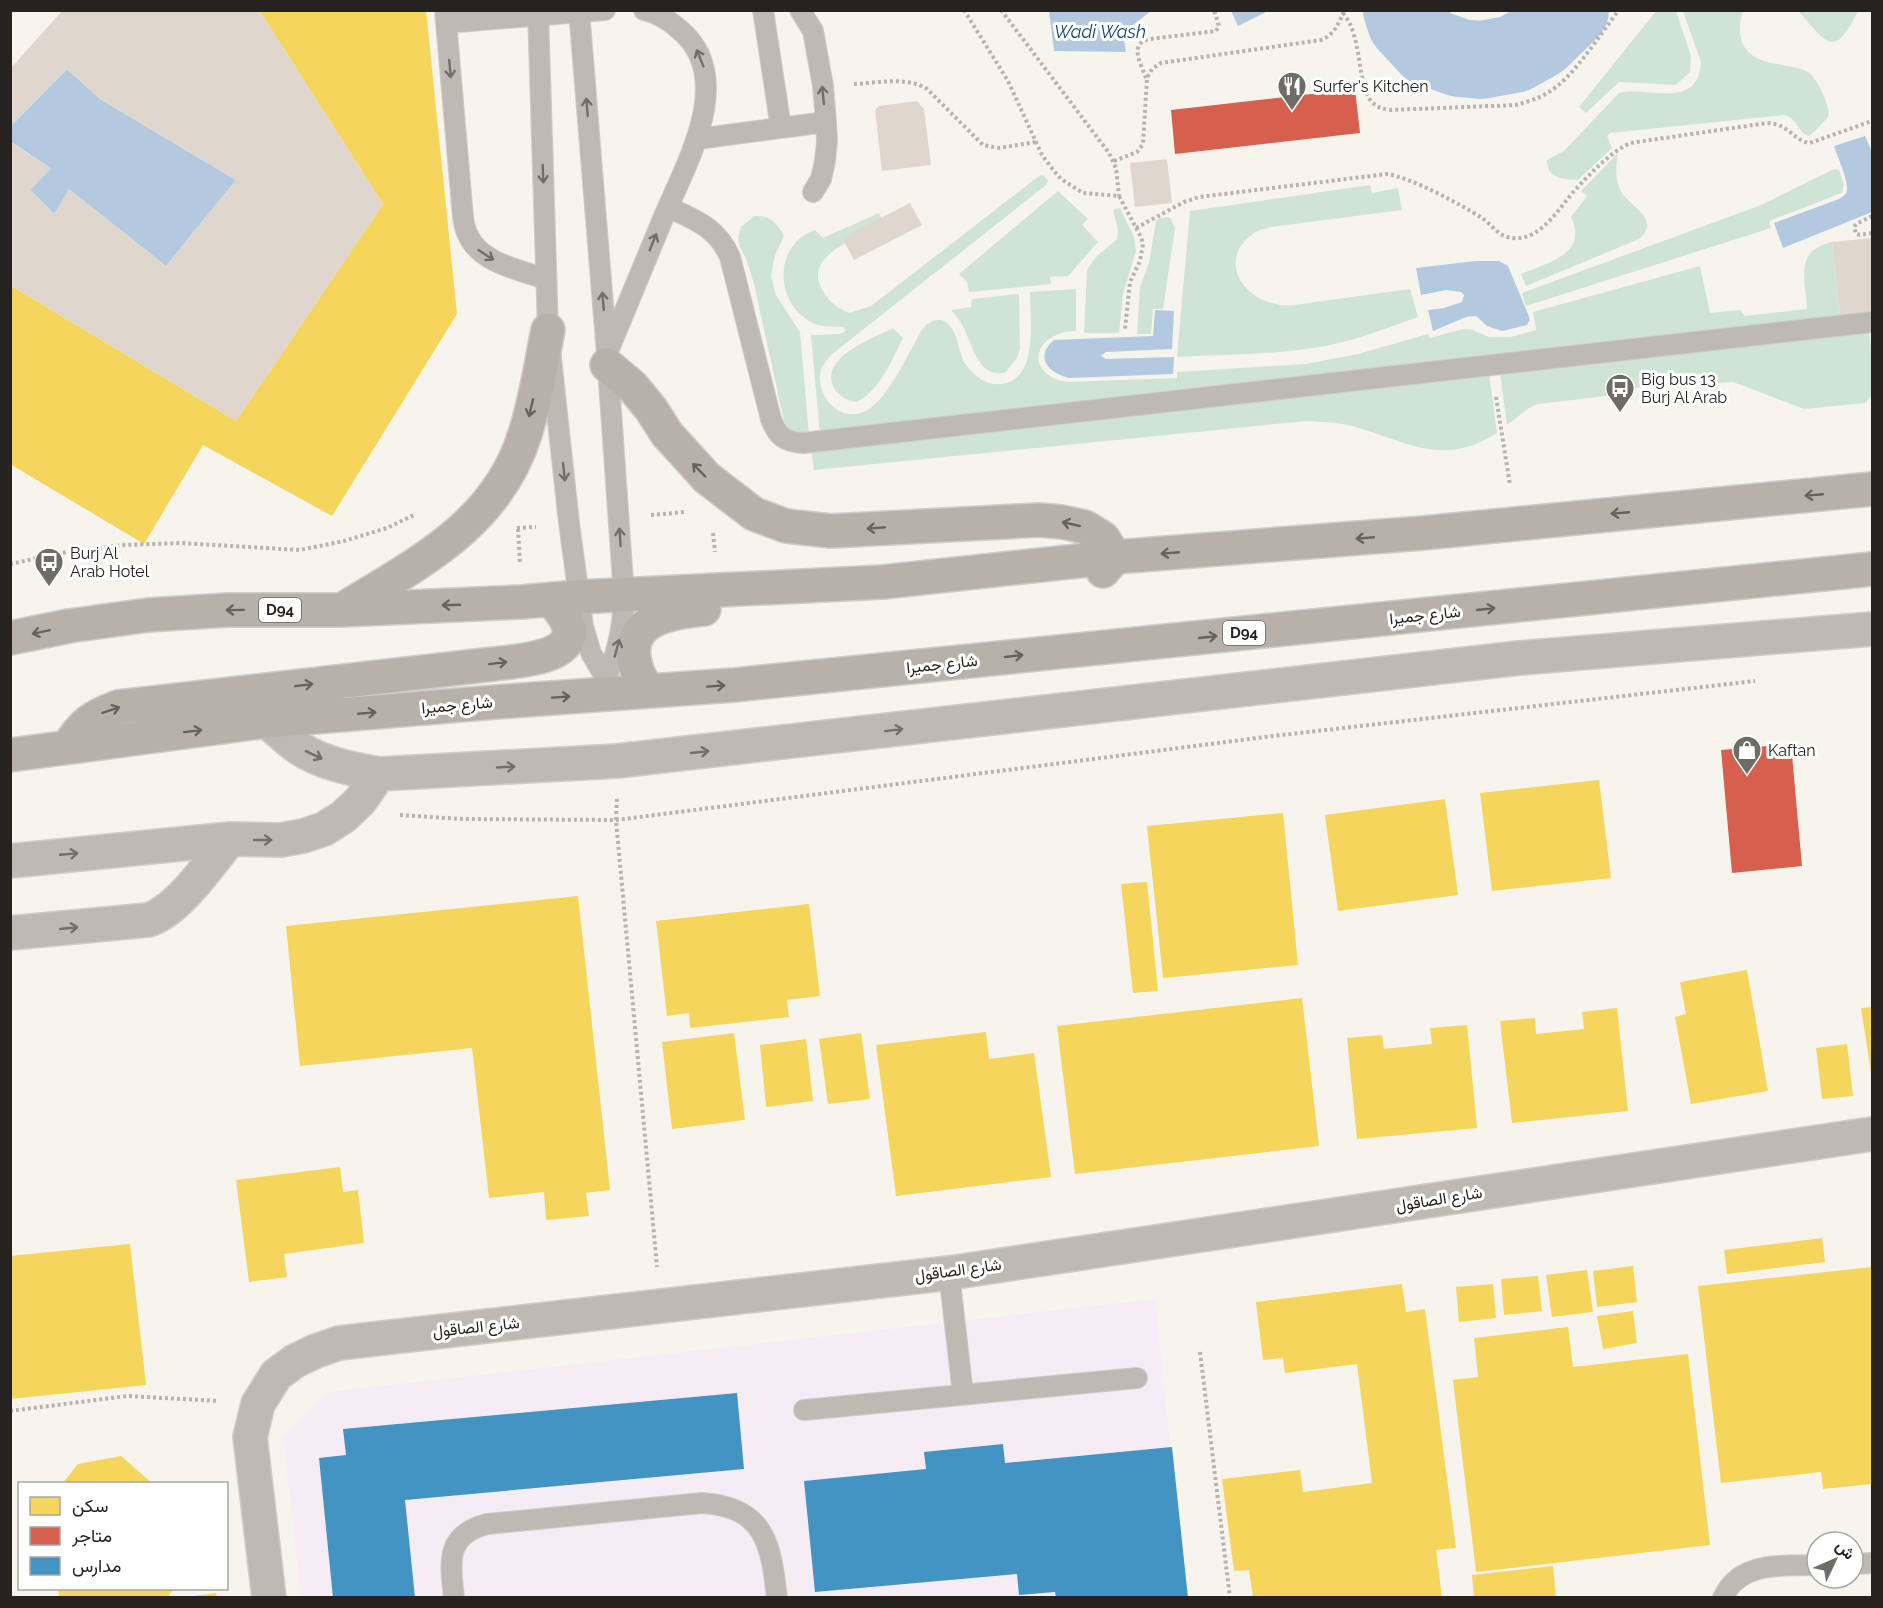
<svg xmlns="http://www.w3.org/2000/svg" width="1883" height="1608" viewBox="0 0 1883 1608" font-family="Raleway,Vazirmatn,sans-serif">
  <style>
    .education { fill: #f5ecf5 }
    .green { fill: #cfe4d4 }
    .water { fill: #b2c9df }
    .homes { fill: #f6d55c }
    .shops { fill: #d6604d }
    .schools { fill: #4393c3 }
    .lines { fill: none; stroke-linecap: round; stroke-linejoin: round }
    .river { stroke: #b2c9df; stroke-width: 78 }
    .building { fill: #dfd6ce }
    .lane-casing { stroke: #d0cdca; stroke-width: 22 }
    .street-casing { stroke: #d0cdca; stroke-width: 36 }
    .primary-casing { stroke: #d0cdca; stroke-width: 36 }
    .path { stroke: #b7b3ae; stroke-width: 4; stroke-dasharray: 3 3; stroke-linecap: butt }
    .lane { stroke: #bfb9b4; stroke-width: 20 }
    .street { stroke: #bfb9b4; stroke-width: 33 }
    .primary { stroke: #b7b1aa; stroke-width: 33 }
    .oneway { stroke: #726e6a }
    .oneway2 { stroke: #67625e }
    .labels { text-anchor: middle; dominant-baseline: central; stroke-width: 6; stroke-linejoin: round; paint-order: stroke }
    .shield { fill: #fff; stroke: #666462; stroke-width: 1.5 }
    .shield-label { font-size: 15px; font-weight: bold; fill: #25221f }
    .poi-label { font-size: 16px; fill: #25221f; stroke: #fff; text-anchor: start }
    .street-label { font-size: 16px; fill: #25221f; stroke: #fff }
    .water-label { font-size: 18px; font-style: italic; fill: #124773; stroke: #fff }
  </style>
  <rect width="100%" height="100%" fill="#f7f4ee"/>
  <path class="education" d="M1155,1299L1186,1597H301L283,1436L327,1392Z"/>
  <path class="green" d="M1656,11H1676L1691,56L1690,72L1676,85L1619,82L1586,113L1579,107Z
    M1683,11H1743C1740,18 1740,25 1740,33C1744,69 1786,61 1808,72C1816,76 1832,109 1828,117C1826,120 1812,134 1809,136C1797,132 1797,117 1784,115L1610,133L1607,136L1612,148L1578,180C1562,179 1547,179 1547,160L1564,151L1619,93C1647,85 1698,112 1701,62Z
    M1798,11H1858C1834,60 1828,44 1798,11Z
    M1618,153C1616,166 1615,178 1620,190C1628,206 1663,219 1639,239L1526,286L1521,274C1546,263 1589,255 1571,217L1587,196L1581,191Z
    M1834,169L1839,170L1844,185L1842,193L1769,221L1771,228L1526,306L1522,293L1761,205Z
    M1043,175L1048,181L1046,185L831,355C826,361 821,367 820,375C818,397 838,420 861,413C886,406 910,349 923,328C930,321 939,316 947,323C959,333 958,353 966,365C975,376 986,386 1001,384C1039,380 1030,319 1030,292L1076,289V331C1033,332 1023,374 1067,382L1177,378V372L1306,364L1358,354L1428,334L1430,338L1463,329H1470L1489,337H1511L1536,330L1533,312L1700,266L1710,313L1740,310L1745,316L1807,309C1806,280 1793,251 1832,242L1841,321L820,436L811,335L840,334L846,331L843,327C833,327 824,327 815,324C774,306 772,245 815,230L823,238L879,213L884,225C863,235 806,254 820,285C826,299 835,307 849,313L871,306L1039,176Z
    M1370,185L1372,193L1398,188L1402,210L1271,227C1266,229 1258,230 1254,233C1218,258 1240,297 1276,304C1281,306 1288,305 1294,305L1410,289L1418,317C1389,327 1360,339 1330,345C1280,355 1228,354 1177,357L1190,211Z
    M1058,191L1088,219L1082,225L1098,242L1068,276L1050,277L1051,284L969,292L967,282L959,274Z
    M1120,208L1134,237L1136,251L1123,294L1119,333H1084L1087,271C1094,255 1106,250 1117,239L1118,230L1113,210Z
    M754,216C770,215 777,223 784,236L775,255L771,276L776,295L800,332L809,435L791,432L784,421L754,284L747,261L739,245L738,237L741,227Z
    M1168,217L1171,219L1175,228L1163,309H1153L1151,334H1137L1140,287L1149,263L1156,221L1159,218Z
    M1019,294L1020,349L1017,358L1005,373C979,377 974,350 965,331C962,323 957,317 951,310L971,307L972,299Z
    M893,328L903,338C892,360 880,390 857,402C848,401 839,397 834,388C818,358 873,338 893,328Z
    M1869,331L1872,356V395L1865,403L1804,409L1733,382L1615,389V395L1538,404L1529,408L1507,425L1500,372Z
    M1489,373L1497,433C1443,468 1406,441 1352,426C1337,422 1322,422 1306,421L814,470L811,449Z"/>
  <path class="water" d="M1049,11V10L1151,11L1123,33L1126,52L1054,51Z
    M1231,11H1268L1238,26Z
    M67,69L100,99L236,180L166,266L70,190L54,214L30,190L50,168L11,142L10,127Z
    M1865,136L1872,152V212L1783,248L1774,223L1839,199C1841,198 1845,195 1846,193C1851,185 1837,156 1834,146Z
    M1475,261H1499L1508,266L1530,319L1527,325L1502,331L1487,326L1476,316L1466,317L1433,331L1428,310L1444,308L1462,302L1464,295L1461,292L1446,290L1421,295L1416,268Z
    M1155,310L1174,311L1172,349L1106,352L1101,356L1106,359L1174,357L1173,374L1069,378C1048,373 1034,357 1054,340L1153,336Z"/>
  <path class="homes" d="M259,10H426L457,314L332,516L203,445L144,544L10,464V285L236,421L383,204Z
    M1599,780L1611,878L1492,891L1480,793Z
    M1445,799L1458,895L1338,911L1325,815Z
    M1283,813L1298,965L1163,978L1147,826Z
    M1147,882L1158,991L1133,993L1121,884Z
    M578,896L610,1190L586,1193L589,1216L546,1220L544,1192L489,1198L472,1048L300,1066L286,926Z
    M809,904L820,996L787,1000L789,1017L690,1028L689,1013L667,1016L656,921Z
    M1747,970L1768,1091L1691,1104L1675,1017L1686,1014L1680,982Z
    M1302,998L1319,1146L1075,1174L1057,1026Z
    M1872,1007V1071L1871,1072L1861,1008Z
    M1617,1008L1628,1111L1512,1123L1500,1021L1535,1018L1536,1034L1584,1029L1582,1012Z
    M1467,1025L1477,1128L1357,1139L1347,1038L1382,1035L1384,1049L1432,1044L1430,1028Z
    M986,1032L989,1059L1034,1053L1051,1177L896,1196L876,1045Z
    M734,1033L745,1120L672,1129L662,1042Z
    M861,1033L870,1099L828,1104L819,1039Z
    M806,1039L813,1101L766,1107L760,1045Z
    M1847,1044L1853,1096L1822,1099L1816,1048Z
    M340,1167L343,1192L358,1190L364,1243L284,1254L287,1277L249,1282L236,1180Z
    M1822,1238L1825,1262L1727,1274L1724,1250Z
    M130,1244L146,1385L10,1399V1256Z
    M1633,1266L1637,1302L1597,1307L1593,1271Z
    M1872,1267V1484L1823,1489L1821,1472L1721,1483L1698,1286Z
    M1587,1270L1593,1312L1552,1317L1546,1275Z
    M1538,1276L1542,1311L1504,1315L1501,1279Z
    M1402,1284L1406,1312L1425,1309L1456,1548L1436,1550L1442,1598H1253L1249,1570L1234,1571L1222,1479L1300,1470L1303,1492L1372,1483L1357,1364L1285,1373L1283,1358L1263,1360L1256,1302Z
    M1493,1284L1496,1318L1459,1322L1456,1287Z
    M1633,1311L1637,1343L1603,1349L1597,1316Z
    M1568,1327L1573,1367L1688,1354L1710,1545L1476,1572L1453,1380L1478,1377L1474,1338Z
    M121,1456L153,1484H62L78,1464Z
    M1553,1566L1556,1598H1474L1472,1575Z
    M58,1588H174L167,1598H59Z
    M216,1593L217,1598H194V1596Z"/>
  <path class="shops" d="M1355,89L1360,133L1175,154L1171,110Z
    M1791,744L1802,866L1732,873L1721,750Z"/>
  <path class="schools" d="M737,1393L744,1469L405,1500L415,1598H333L319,1458L346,1455L343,1429Z
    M1003,1444L1005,1463L1172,1447L1188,1598H1056L1055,1592L1019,1595L1017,1574L815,1592L804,1481L926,1469L924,1452Z"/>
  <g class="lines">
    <path class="river" d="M1402,10L1406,22L1429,47L1460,58L1481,60L1514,54L1539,40L1570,10"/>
  </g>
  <path class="building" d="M63,10H259L383,204L236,421L10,285V142L51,169L30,190L54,214L69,189L166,266L236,180L100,99L67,69L10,127V69Z
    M917,101L924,109L931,165L882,171L875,110L879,106Z
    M1167,159L1172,203L1135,207L1130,163Z
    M910,203L922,225L854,260L842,238Z
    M1872,238V317L1841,321L1832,242Z"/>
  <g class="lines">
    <g class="lane-casing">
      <path id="lane" d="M445,10L463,217C464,223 465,230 468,235C480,263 520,270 546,279
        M538,10L548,330L569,523L583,626L591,653L615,694
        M579,10L607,354L624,596C623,627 618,658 601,686
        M763,10L781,128
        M800,10L813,31L823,86L826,122L827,141L825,161L821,179L813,192
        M446,23L605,10
        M697,139L826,122
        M668,207C695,220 717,227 730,257L771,419C777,436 785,442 803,443L1872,322
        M609,349C627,306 644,264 662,221C684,167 738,79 680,30C670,21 658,13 644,10
        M949,1273L963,1394
        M804,1410L1137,1378
        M1853,1564L1872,1563
        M454,1598C450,1562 445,1535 487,1524L702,1503C765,1507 771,1544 777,1598
        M1723,1598C1726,1592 1729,1586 1734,1582C1755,1562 1790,1566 1817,1565"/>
    </g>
    <g class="street-casing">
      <path id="street" d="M267,721C277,730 288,740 299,748C323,764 352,769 379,774L617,761L1519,658L1872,629
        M10,861L230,839L281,840L303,836L324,829L343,817L360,801L379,774
        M10,933L148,920C178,911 210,863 230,839
        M269,1598L250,1437L258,1404L276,1375L295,1361L316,1351L339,1343L949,1273L1872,1134"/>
    </g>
    <g class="primary-casing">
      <path id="primary" d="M607,365L632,386L651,409L667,434L707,478L754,514L786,526L831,531L1039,520L1062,522L1085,527L1103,538L1115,557L1103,571
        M345,608C420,562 497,524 525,434C536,400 541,364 548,330
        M10,638L69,626L148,615L228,610H341L521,602L578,597L883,582L1115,557L1423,533L1872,489
        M649,691C644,684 638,675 636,667C622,620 670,612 704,609
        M68,747C83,723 92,717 118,707L494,664C515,661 582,659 567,622C564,614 556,606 551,599
        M10,755L267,721L496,702L734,685L1872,569"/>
    </g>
    <path class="path" d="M964,10L1008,81L1042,155L1054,171L1061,179L1083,193L1119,196L1141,237L1143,244L1140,261L1130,282L1125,329
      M1001,10L1109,153L1116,168L1119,196
      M1343,13C1364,38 1356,88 1373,103C1378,108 1384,109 1391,110L1516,105C1526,102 1538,99 1547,93C1572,80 1600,34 1619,10
      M1146,78C1141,64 1128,43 1150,39L1216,31L1219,26L1214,10
      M854,84C878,83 906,76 927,89L983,145L999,148L1036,142
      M1114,161L1137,152L1143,144L1147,78L1152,69L1161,63L1321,40C1334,35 1339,23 1344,11
      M1872,216L1856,224L1854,227L1856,234L1860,235L1872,233
      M1136,228L1184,202L1199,197L1387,174C1412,178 1460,204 1482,218C1491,224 1497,234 1507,237C1539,245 1558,209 1575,190C1592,172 1608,154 1630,143L1767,123C1790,124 1793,141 1810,143L1872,121
      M1496,397L1510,485
      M651,515L685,512
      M517,528L536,527
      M518,529L520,563
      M713,533L715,552
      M10,564L67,552L124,545L181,543L300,550L344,541L387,528L414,515
      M617,799L616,820L657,1267
      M400,815L462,819L616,820L1273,736L1755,681
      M1200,1352L1230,1598
      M10,1411L127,1396L219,1401"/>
    <use href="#lane" class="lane"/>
    <use href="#street" class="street"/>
    <use href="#primary" class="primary"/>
  </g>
  <defs><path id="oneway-shaft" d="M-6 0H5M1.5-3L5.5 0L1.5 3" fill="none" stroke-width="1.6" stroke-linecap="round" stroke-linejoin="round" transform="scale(1.5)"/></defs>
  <g class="oneway">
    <use href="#oneway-shaft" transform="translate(700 58) rotate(-112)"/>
    <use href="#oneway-shaft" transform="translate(450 69) rotate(85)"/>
    <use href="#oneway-shaft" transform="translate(823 95) rotate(-96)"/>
    <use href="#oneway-shaft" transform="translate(587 107) rotate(-95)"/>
    <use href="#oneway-shaft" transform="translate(543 174) rotate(88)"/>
    <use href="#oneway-shaft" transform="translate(653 242) rotate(-68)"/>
    <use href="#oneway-shaft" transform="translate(486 255) rotate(33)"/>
    <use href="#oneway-shaft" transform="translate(603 301) rotate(-95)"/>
    <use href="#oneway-shaft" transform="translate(564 472) rotate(84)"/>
    <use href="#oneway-shaft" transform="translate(620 537) rotate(-94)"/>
    <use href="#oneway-shaft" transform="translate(617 648) rotate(-75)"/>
    <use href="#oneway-shaft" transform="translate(894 730) rotate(-7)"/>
    <use href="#oneway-shaft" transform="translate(700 752) rotate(-6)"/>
    <use href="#oneway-shaft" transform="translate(314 755) rotate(25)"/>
    <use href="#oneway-shaft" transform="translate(506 767) rotate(-3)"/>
    <use href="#oneway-shaft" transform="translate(263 840)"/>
    <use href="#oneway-shaft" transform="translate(69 854) rotate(-5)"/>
    <use href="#oneway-shaft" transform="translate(69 928) rotate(-6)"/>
  </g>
  <g class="oneway2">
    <use href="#oneway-shaft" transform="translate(531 408) rotate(103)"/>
    <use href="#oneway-shaft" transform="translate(699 470) rotate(-134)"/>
    <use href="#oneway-shaft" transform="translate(1814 495) rotate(175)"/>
    <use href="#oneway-shaft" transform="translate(1620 513) rotate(175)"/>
    <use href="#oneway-shaft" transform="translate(1071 524) rotate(-167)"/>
    <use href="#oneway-shaft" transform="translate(876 528) rotate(176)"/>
    <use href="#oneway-shaft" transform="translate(1365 538) rotate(175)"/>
    <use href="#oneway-shaft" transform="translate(1170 553) rotate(175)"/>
    <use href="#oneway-shaft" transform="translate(451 605) rotate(178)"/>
    <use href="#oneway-shaft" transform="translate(1486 609) rotate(-6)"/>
    <use href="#oneway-shaft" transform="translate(235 610) rotate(179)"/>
    <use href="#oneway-shaft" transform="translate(41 632) rotate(168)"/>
    <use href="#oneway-shaft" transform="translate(1208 637) rotate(-6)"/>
    <use href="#oneway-shaft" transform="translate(1014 656) rotate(-6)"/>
    <use href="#oneway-shaft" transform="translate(498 663) rotate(-7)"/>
    <use href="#oneway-shaft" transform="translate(304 685) rotate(-7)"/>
    <use href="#oneway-shaft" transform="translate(716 686) rotate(-4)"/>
    <use href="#oneway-shaft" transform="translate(561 697) rotate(-4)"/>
    <use href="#oneway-shaft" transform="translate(111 710) rotate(-18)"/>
    <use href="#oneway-shaft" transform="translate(367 713) rotate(-5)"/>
    <use href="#oneway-shaft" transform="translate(193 731) rotate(-7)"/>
  </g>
  <defs>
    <g id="restaurant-pin" transform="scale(1.5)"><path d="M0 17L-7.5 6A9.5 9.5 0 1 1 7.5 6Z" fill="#6e6c67" stroke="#fff"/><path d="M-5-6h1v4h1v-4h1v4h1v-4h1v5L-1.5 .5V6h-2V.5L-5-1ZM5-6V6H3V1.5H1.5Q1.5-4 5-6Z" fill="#fff"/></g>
    <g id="bus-pin" transform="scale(1.5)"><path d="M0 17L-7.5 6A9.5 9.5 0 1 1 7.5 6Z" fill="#6e6c67" stroke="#fff"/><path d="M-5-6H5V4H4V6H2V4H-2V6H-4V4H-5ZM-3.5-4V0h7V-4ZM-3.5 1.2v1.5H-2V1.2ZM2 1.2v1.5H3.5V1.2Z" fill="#fff"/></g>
    <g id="shop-pin" transform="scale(1.5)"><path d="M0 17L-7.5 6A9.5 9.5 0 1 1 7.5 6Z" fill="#6e6c67" stroke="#fff"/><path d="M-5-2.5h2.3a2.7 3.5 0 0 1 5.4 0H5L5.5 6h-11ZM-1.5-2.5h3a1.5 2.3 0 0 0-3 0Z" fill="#fff"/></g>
  </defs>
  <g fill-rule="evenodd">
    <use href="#restaurant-pin" x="1292" y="86"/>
    <use href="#bus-pin" x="1620" y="388"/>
    <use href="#bus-pin" x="49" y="562"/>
    <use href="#shop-pin" x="1747" y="750"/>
  </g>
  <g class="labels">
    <g class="shield">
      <rect x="259" y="598" width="42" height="24" rx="4.5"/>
      <rect x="1223" y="621" width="42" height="24" rx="4.5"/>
    </g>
    <g class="shield-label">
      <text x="280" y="610">D94</text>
      <text x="1244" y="633">D94</text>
    </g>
    <g class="poi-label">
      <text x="1313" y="86">Surfer's Kitchen</text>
      <text x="1641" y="379">Big bus 13<tspan x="1641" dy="18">Burj Al Arab</tspan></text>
      <text x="70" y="553">Burj Al<tspan x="70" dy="18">Arab Hotel</tspan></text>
      <text x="1768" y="750">Kaftan</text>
    </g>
    <g class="street-label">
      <text transform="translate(1425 615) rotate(-6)">شارع جميرا</text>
      <text transform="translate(942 664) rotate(-6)">شارع جميرا</text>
      <text transform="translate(457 705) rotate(-5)">شارع جميرا</text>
      <text transform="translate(1439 1199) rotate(-9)">شارع الصاقول</text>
      <text transform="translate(958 1270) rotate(-8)">شارع الصاقول</text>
      <text transform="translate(476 1327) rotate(-6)">شارع الصاقول</text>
    </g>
    <g class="water-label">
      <text x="1100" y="31">Wadi Wash</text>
    </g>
  </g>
  <rect width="1883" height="1608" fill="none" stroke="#25221f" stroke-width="24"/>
  <rect x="18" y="1482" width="210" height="108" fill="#ffffff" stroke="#a8a7a5" stroke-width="1.5"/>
  <rect x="30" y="1497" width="30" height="18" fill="#f6d55c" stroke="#a8a7a5" stroke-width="1.5"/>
  <text x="72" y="1512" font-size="18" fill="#25221f">سكن</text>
  <rect x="30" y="1527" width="30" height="18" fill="#d6604d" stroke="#a8a7a5" stroke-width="1.5"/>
  <text x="72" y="1542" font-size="18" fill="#25221f">متاجر</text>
  <rect x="30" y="1557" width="30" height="18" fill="#4393c3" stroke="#a8a7a5" stroke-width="1.5"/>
  <text x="72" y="1572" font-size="18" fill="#25221f">مدارس</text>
  <g transform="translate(1835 1560) rotate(46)"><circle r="28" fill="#ffffff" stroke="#a8a7a5" stroke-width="1.5"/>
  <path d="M0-4.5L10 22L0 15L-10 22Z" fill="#6e6c67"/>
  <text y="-9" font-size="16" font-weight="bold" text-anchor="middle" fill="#25221f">ش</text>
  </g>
</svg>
